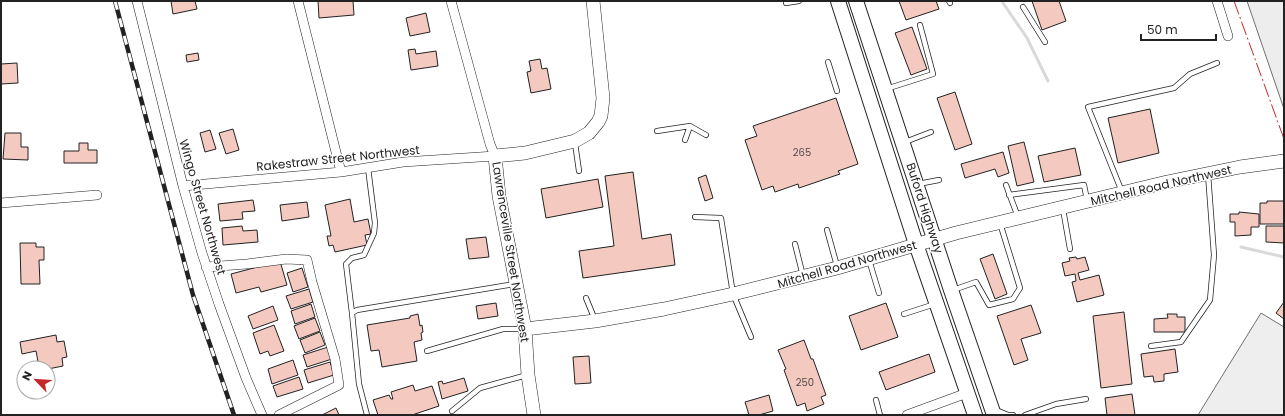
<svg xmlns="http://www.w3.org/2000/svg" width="1285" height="416" viewBox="0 0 1285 416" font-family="Poppins,sans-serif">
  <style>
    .green { fill: #eee; stroke: #6f6f6f }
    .parking { fill: #ededed; stroke: #6f6f6f }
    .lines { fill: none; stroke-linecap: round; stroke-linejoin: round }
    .stream { stroke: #d9d9d9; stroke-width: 3 }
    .building { fill: #f3c9c0; stroke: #222 }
    .lane-casing { stroke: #222; stroke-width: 6 }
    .street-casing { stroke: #222; stroke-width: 10 }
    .secondary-casing { stroke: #222; stroke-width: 14 }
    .primary-casing { stroke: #222; stroke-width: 16 }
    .lane { stroke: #fff; stroke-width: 4.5 }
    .street { stroke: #fff; stroke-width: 9 }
    .secondary { stroke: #fff; stroke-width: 13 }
    .primary { stroke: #fff; stroke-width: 14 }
    .rail-casing { stroke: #222; stroke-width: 4.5 }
    .rail { stroke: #fff; stroke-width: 3; stroke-dasharray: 9; stroke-linecap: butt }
    .power { stroke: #c62828; stroke-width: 1; stroke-dasharray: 14 3 2 3; stroke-linecap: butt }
    .labels { text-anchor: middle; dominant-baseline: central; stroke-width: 3; stroke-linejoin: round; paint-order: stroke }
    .number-label { font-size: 10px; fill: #564c4a }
    .street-label { font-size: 12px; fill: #222; stroke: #fff }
  </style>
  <rect width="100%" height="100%" fill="#fff"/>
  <path class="green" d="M1261,313L1284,327V415H1198Z"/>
  <path class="parking" d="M1247,1H1284V109Z"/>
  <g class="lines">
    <path class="stream" d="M1003,3L1027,38L1048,81
      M1241,247L1284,257"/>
  </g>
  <path class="building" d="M171,1H195L197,9L173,14Z
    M318,1H353L354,15L319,18Z
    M899,1H936L939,9L906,20Z
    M1032,1H1059L1066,21L1042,30Z
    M426,13L430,32L410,36L406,18Z
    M912,27L927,69L911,75L895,33Z
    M415,49L416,54L436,51L438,66L411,70L408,50Z
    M198,53L199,60L187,62L186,55Z
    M540,59L542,69L547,68L551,89L531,93L527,72L531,71L529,61Z
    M17,63L18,83L1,84V64Z
    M955,92L972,144L955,150L937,98Z
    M836,98L858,164L838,171L840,174L799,188L798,184L775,192L773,186L762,190L745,140L757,136L753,126Z
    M1150,109L1159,153L1118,163L1108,118Z
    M233,129L239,150L226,154L219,133Z
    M210,130L216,149L205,152L200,133Z
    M5,133H21V147H28V160L3,159Z
    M1024,142L1034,182L1017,186L1008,146Z
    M79,143H88V150H97V163H64V151H79Z
    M1075,148L1081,175L1044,182L1038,156Z
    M1003,152L1009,173L998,177L995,169L965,178L961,164Z
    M633,172L642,239L671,234L675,265L583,278L579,251L614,246L605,176Z
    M706,175L713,198L705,201L698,178Z
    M598,179L603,207L546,218L541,189Z
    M350,199L354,222L368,219L371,234L365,235L367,245L335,252L333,245L329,246L327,236H331L325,205Z
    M253,200L255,211L242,212L243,219L220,221L218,204Z
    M1267,201H1284V224H1260V203H1267Z
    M307,202L309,217L282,221L280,205Z
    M1239,212L1259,214V227H1251V235L1235,236V222H1230V214H1239Z
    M242,226L243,231L257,230L258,242L223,245L222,228Z
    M1266,226H1284V243L1266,242Z
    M486,237L489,257L469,259L466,239Z
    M20,243H36V247H44V260H39L40,284H21Z
    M993,254L1007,294L995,299L980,259Z
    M1076,257L1077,259L1085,257L1089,270L1078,273L1080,280L1099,275L1104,295L1077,302L1072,282L1076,281L1075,274L1065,276L1062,263L1070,261L1069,258Z
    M280,261L287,285L261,292L259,287L236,293L231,274Z
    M302,268L308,287L293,292L287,273Z
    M309,289L313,302L291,309L286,296Z
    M1284,302V319L1276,313Z
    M496,303L498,316L478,319L476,306Z
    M886,303L898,337L861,350L849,316Z
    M311,304L315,317L295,324L291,311Z
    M1031,305L1041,333L1021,339L1028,360L1014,365L997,316Z
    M273,306L278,320L253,329L248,316Z
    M1124,312L1132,384L1101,388L1093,316Z
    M418,314L420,326L422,325L423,332L421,333L422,340L414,342L417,361L382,367L379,350L371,351L367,325L410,318V316Z
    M1167,314H1177V317H1185V332H1154V319L1168,318Z
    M315,318L320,331L299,339L294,326Z
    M274,325L284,351L270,356L268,351L260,354L253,333Z
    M320,332L325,345L305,353L300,340Z
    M56,335L57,342L64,341L67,357L62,358L63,366L48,369L46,366L39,367L36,351L22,354L20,342Z
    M804,340L811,359H813L826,395L821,397L824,404L807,411L805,403L797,406L784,370L786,369L778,350Z
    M328,347L332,359L307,367L303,355Z
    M1175,349L1178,372L1164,374V381L1154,382L1153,376L1144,377L1141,354Z
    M929,354L935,372L886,390L879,372Z
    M589,356L591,383L575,384L573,357Z
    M293,360L298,375L272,384L268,369Z
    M330,362L334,375L308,383L304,370Z
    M299,377L303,389L277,397L273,386Z
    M464,378L468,391L442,399L438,382L442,381L443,384Z
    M413,385L415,391L432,386L439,406L412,415H378L373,400L389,395L391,399H393L391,392Z
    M1132,394L1135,415H1107L1105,398Z
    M769,395L773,411L759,415H749L745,402Z
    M336,408L339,415H322Z"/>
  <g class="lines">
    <g class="lane-casing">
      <path id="lane" d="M949,1L950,3
        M786,3L799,1
        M1023,7L1045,42
        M828,62L837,91
        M886,89L933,74L920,25
        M657,131L690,126L706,135
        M685,140L690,126
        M905,142L931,132
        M575,143L579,171
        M918,184L939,180
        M1006,185L1018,217
        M1122,192L1088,107L1174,88L1190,74L1217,63
        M1009,195L1084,185L1087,200
        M1063,209L1070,249
        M695,217L721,218L733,294L751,337
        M827,230L837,266
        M795,244L803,276
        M869,260L879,293
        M953,290L976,282L989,305L1013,299L1020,288L1000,223
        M586,298L595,320
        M352,313L346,264L352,258L364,255L374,233L375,223L368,168
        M904,314L935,304
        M1151,346L1181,342L1210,300L1214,255L1208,174
        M427,351L503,329H524
        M876,400L880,415
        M996,410L1008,415H1013
        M452,411L480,388L527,375
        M367,415L359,384L352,313L357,310L515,284
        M1025,415L1056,404L1086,399"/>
    </g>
    <g class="street-casing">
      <path id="street" d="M137,1L183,186L202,253L219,304L246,378L262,415
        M298,1L341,172
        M1217,1L1228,36
        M183,186L341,172L403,162L495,156L490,144L451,1
        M1,203L97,195
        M206,267L247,264L286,259L307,260L312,282L335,359L339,385L279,415
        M907,415L967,393"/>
    </g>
    <g class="secondary-casing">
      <path id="secondary" d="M525,329L595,321L664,309L733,294L837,268L956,233L1167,182L1240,167L1284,161
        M534,415L528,375L525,329L499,196L495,156L525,153L575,141L589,133L598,122L601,116L603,98L593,1"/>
    </g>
    <g class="primary-casing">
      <path id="primary" d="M838,1L916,244L975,415
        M856,1L951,290L994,415"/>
    </g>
    <use href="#lane" class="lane"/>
    <use href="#street" class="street"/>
    <use href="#secondary" class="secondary"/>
    <use href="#primary" class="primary"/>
    <g class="rail-casing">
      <path id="rail" d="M115,1L193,295L234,415"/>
    </g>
    <use href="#rail" class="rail"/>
    <path class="power" d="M1234,1L1284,139"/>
  </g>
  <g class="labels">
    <g class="number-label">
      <text x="802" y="152">265</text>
      <text x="805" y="382">250</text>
    </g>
    <g class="street-label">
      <text transform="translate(338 158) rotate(-6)">Rakestraw Street Northwest</text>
      <text transform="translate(1161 185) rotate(-13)">Mitchell Road Northwest</text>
      <text transform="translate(203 207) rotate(74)">Wingo Street Northwest</text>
      <text transform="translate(925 208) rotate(72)">Buford Highway</text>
      <text transform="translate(511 252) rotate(81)">Lawrenceville Street Northwest</text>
      <text transform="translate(847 264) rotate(-16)">Mitchell Road Northwest</text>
    </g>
  </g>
  <rect width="1285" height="416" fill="none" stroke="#222222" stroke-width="4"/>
  <g transform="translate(36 380) rotate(295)"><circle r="19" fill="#ffffff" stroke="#a7a7a7"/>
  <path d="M0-3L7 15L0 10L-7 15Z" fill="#c62828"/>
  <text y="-6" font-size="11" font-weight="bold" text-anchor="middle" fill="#222222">N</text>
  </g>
  <path d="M1141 34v6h75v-6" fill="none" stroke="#222222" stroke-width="2"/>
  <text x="1147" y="34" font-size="12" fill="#222222" stroke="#ffffff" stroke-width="3" paint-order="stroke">50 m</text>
</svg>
